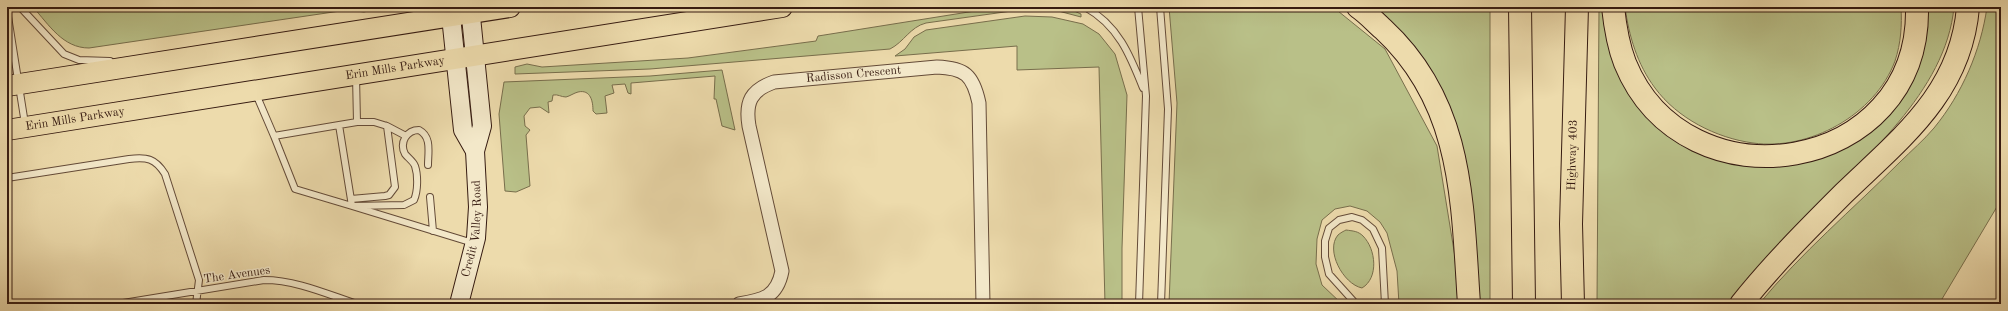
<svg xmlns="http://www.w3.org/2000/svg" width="2008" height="311" viewBox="0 0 2008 311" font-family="'Old Standard TT',serif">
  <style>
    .green { fill: #b9c088; stroke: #786e4c }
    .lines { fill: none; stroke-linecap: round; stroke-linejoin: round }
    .lane-casing { stroke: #644b38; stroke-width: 8 }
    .street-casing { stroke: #644b38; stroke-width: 15 }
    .secondary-casing { stroke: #361b11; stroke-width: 20 }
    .primary-casing { stroke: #361b11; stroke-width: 22 }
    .highway-casing { stroke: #361b11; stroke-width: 24 }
    .lane { stroke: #f3e8c9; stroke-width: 6 }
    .street { stroke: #f3e8c9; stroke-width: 13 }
    .secondary { stroke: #f3e8c9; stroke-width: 18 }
    .primary { stroke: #eddbac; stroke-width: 20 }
    .highway { stroke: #eddbac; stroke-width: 22 }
    .labels { text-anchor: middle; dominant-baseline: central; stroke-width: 3; stroke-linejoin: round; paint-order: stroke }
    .street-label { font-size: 12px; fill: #361b11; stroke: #f3e8c9 }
  </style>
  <rect width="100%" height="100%" fill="#eddbac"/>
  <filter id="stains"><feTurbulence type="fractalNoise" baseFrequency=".005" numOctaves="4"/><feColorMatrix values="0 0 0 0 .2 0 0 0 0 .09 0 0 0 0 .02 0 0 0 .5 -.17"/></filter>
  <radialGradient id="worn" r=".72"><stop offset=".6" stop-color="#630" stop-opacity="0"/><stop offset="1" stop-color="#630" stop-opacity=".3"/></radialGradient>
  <path class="green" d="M33,7H384L364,12L347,10L89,48C63,48 49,25 33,7Z
    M1000,7H1065L1081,14V17L1047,8L1026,9L926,23C910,27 904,42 890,49L650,69L515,74V67L527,64L542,67L688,58L816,41L818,36Z
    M1169,7H1333L1385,49L1437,146L1455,257L1458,304H1399L1397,271L1387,233L1380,222L1367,211L1350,206L1335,209L1322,220L1317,239L1316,264L1322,285L1342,304H1169L1177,103Z
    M1373,7H1490V304H1478L1420,55L1402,33Z
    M1599,7H1605L1648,110L1755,164L1882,118L1922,7H1954C1946,92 1863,159 1807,217C1779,245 1753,275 1727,304H1597Z
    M1625,7H1901C1902,25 1901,43 1895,61C1875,115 1809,151 1753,143C1716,138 1677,118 1655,88C1637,64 1629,36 1625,7Z
    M1987,7H2001V200L1939,304H1759C1801,253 1853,209 1900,162C1911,151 1924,140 1934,128C1962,94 1981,50 1987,7Z
    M1025,16L1052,17L1083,24L1099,34L1115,54L1127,95L1122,248V304H1105L1099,67L1017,70V46L895,56L905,49L914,37L926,30Z
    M722,70L735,130L722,126L716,99H714L715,76L631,83V94L628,93L625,84L612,85L614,93L605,96L607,113L596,114L593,111C593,102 591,89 578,92C574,93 570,96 566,97C561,97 558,94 553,95L552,101L548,102L549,113L540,107L530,108L524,116L525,126L530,130L526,135L530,186L516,192L505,191L499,114L504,82L650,76Z
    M1346,230C1353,231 1358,231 1363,236C1376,249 1379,278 1362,288C1343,284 1325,250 1338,235C1340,233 1344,231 1346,230Z"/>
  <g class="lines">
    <g class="lane-casing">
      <path id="lane" d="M20,7L64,54L79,60L110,61
        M1085,7C1118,25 1130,55 1143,88
        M1138,7L1146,96L1139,304
        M1160,7L1168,109L1161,304
        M7,10L25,124
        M356,76L357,122L339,125L352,206L473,243
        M256,94L274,136L339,125
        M387,126L406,136
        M274,136L295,189L352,206L404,205L414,200C418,191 418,175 415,166C413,161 408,158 405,154C399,142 407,130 419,130C432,137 428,152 428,165
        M7,178L129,159C147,157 155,158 165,174L199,280L196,304
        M430,197L433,231
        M351,199L385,196L389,195L395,187L387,126L374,122H357
        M117,304L264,280C296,280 327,294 357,304
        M1356,304L1329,274L1325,257V241L1329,228L1339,220L1352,217L1362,220L1373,229L1382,248L1385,304"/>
    </g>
    <g class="street-casing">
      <g id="street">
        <path id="s1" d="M739,304C763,300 777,297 782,271L749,126C745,102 751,90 774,82L937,67C965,68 973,75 979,103L983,304"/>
      </g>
    </g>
    <g class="secondary-casing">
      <g id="secondary">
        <path d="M450,7L463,130L475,151"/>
        <path id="s2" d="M459,304L476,238L478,207L475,151L482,126L470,7"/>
      </g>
    </g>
    <g class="primary-casing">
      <g id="primary">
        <path d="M7,86L510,7"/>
        <path id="s3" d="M7,130L782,7"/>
      </g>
    </g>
    <g class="highway-casing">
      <g id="highway">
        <path d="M1358,7C1367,13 1375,22 1383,29C1464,104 1462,202 1469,304"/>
        <path d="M1520,7L1524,304"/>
        <path d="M1613,7C1615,26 1618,45 1625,63C1686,212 1921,174 1917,7"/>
        <path id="s4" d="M1573,304L1571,224L1577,7"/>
        <path d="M1741,304C1773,264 1808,229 1844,193C1901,138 1961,93 1968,7"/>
      </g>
    </g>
    <use href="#lane" class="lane"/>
    <use href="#street" class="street"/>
    <use href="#secondary" class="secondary"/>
    <use href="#primary" class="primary"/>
    <use href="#highway" class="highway"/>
  </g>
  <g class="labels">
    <g class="street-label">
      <text stroke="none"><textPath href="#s3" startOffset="393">Erin Mills Parkway</textPath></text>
      <text stroke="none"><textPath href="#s1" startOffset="345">Radisson Crescent</textPath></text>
      <text stroke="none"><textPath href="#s3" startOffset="69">Erin Mills Parkway</textPath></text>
      <text stroke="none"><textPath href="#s4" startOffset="149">Highway 403</textPath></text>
      <text stroke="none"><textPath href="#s2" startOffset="77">Credit Valley Road</textPath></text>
      <text transform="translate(237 275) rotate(-8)">The Avenues</text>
    </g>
  </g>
  <rect width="2008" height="311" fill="none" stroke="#eddbac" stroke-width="24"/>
  <rect x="8" y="8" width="1992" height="295" fill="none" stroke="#361b11" stroke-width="2"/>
  <rect x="12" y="12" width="1984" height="287" fill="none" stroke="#361b11"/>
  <rect width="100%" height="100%" filter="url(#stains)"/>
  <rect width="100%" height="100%" fill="url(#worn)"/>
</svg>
